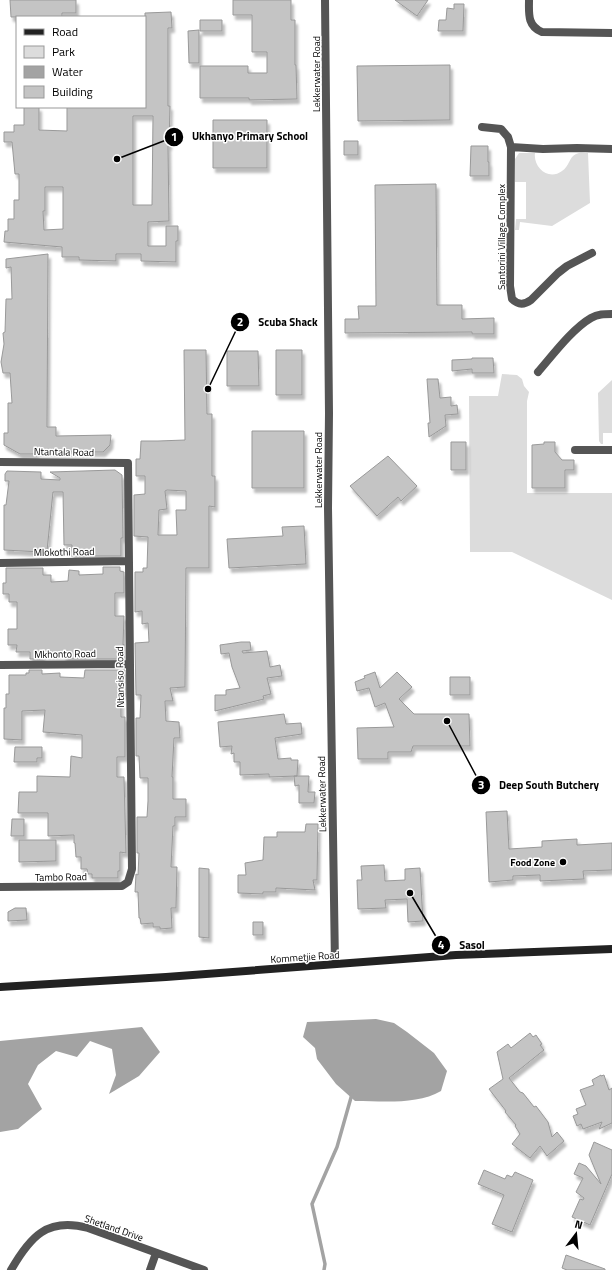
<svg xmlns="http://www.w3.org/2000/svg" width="612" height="1270" viewBox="0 0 612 1270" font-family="'Titillium Web',sans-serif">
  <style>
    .green { fill: #dcdcdc }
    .water { fill: #a3a3a3 }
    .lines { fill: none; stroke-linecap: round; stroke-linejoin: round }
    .stream { stroke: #a3a3a3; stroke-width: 3.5 }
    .building { fill: #c4c4c4; stroke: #999; fill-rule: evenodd; filter: url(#shadow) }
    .minor { stroke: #555; stroke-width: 8 }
    .secondary { stroke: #222; stroke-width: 8 }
    .poi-dot { fill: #000; stroke: #fff; stroke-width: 1.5 }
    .labels { text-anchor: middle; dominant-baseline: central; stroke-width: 3; stroke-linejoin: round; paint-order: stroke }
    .street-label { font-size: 10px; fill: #000; stroke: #fff }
    .poi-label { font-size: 10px; font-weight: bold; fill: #000; stroke: #fff; text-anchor: end }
    .leader { fill: none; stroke: #000; stroke-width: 1.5 }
    .callout-dot { fill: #000; stroke: #fff; stroke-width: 1.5 }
    .mark-label { font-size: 12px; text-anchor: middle; font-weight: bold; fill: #fff }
    .callout-label { font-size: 11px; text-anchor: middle; font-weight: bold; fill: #000; stroke: #fff; stroke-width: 3; stroke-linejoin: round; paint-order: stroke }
  </style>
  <defs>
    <filter id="shadow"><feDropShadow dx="2.5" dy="4.5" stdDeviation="1" flood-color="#0004"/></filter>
  </defs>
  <rect width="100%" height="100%" fill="#fff"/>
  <path class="green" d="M519,153H535C533,168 549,181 562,171C569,167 569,157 576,154C580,152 584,153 588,153L590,203L552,226L520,222L519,230H515L516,219H526V182H515V159Z
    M502,374L517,375L522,379L524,386L529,392L527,401V493H612V600L512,552H470L469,396H498Z
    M612,380V433H603V444H601L599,441L598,393Z"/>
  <path class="water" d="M376,1019L394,1023L407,1032L434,1053L447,1071L441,1091C417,1105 383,1101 355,1101L336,1084L317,1059L315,1048L303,1037L307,1022Z
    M142,1027L160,1052L139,1076L109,1094L116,1075L112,1049L90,1041L77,1057L56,1051L38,1065L28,1084L42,1109L18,1129L0,1132V1041Z"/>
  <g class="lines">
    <path class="stream" d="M324,1270L325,1264L312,1204L337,1147L352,1094"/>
  </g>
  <path class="building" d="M10,0H76V13H62V17H11Z
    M233,0H291V20H295V65H296L297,99L249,100V98H200V66H248V73H267V52H252V15H233Z
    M395,0H428L417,16Z
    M454,4H464L463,31H438L439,20H446L447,8L454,9Z
    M171,12L172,28H168V106H170L169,146H168L169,221L148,222V246H166V226H178V241H176V262L141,261V254H116V261L79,260V257H62V247L4,242L5,231H8V219H14V200H19V174H15L12,142H4V132H14V125H24V107H39V130L67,131V107H145V13ZM133,116H153L152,205H133ZM45,187H63V229L44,230L43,211H45Z
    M200,20H222V31H200Z
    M199,30V63H189L188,31Z
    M450,65V120L358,121L357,66Z
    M213,120H267V168H213Z
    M344,141H358V155H344Z
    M471,146H488V162H489V176H470Z
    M436,184L437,305H462V319L494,318V334H472V332L345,333V319H359L358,306H376L375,185Z
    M48,254L47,427H56V436L111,435L110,445L103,452H36V454H20L4,445V433H8V403H12L10,373H3L1,362L4,344L3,333L5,332L6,299H12L11,267L6,268V259Z
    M184,350H206L207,414H212V476H215V507L209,506V568H186L185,687L170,688L173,701H165L166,721L179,722L180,738H174L172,777H173V799H186V817H175V826H173L171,867H177L176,908H171L172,928L160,929V927H153V923L141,924L140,918H139L138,892H135L136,874L138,875L139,853H137V817H147L148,801V778H140L139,756H136V718H140L141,695H136L135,643L149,642L148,623L142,624V611L135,612V572H143V568H147L148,537L134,536V495L145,494V476H136V459H140L141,441H158L185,440ZM167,490L186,491V510H176L177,535H158L159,510L167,509L165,491Z
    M276,350H302V395H276Z
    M227,351H258L259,386H227Z
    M472,358H493L494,373H472V369L452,371V360L472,359Z
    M427,379H438L440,398L451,397V406L457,405L458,414L445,415L446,426L429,437L428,423H430Z
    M252,431H304V488H252Z
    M451,442H466V470H451Z
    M544,442H555V452L562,460H574V470H565V488H532V445L544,444Z
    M388,456L417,486L401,501L398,497L377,516L350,486Z
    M115,470L122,475L123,538H121V556H71L72,545H64L63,492H53L47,551L41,550V552L4,550V505H6L9,481H5V474L7,471L41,472V479L60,480V478L50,472Z
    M304,526L306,564L229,568L227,539L283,536L282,527Z
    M103,567H120V571L124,572V593H115V616H124L123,645L124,644V659H69L64,658V654L42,655V659H30V652H16L17,645H8V629H17V602H9V594H3V583H6V568H43V575H51V582L68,581L69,570L79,571V575L103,574Z
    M241,642H250L251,650L242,651L243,653L267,651L270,667L280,665L282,676L267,678L271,694L263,696L264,699L215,711V695H226V690L240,688L232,667L229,653L221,654L220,645Z
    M29,670H42V674L60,673V677L84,678L85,670H125V695L121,694V717H125V757H117V777H124L126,853L120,852V871H118V878H92V874H88L87,869H81V857H76L75,843H74V835L48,836V813H18L19,792H37V776L70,777L71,756L82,758V735L43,732L45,710L22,711V740L4,739V708H6V694H9V675H26V673H29Z
    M375,672L380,688L397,672L412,687L399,699L414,714H469L470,746H413L411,752H388V759H358L357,728L394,727L385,703L375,707L369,688L357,691L355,682L365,678L364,676Z
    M450,677H470V695H450Z
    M284,714L286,724L301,723L302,734L275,738L278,759L291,758V760H298L297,776L269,777V774L240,775V762H234V753L231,754L232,746L220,747L218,722Z
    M15,747H42V758H37V762H14Z
    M294,776H309L308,792H315L314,803H299V785L295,786Z
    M507,811L509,849L542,847V841L577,839V845L612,843V870L583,871L584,879L540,881V875L513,876V880L489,882L486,812Z
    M12,819H24V836H11Z
    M306,824H318L317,880H313L315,890L276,888V892H263V894L238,893V875H246L245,863L263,860L264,837H277V832H305Z
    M19,840H56V861L19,862Z
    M384,865L385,881L405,880V869L420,868L423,921L408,922L407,899L385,900L386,908L358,909L357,880H362L361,866Z
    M199,868L209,869V938L199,937Z
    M15,908H26L27,920L8,921V912Z
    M253,922H263V935H253Z
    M530,1033L533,1037L536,1035L542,1044L540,1045L544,1050L509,1078L520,1092L523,1093L534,1107L536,1106L548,1122L552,1137L557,1132L564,1141L547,1156L540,1146L530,1158L512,1144L520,1134L515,1126L516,1125L505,1112L506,1111L489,1089L503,1079L497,1052L508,1044L511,1048Z
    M601,1075V1076L604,1075L609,1090L612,1088V1123L599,1129L602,1122L583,1129L581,1124L577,1126L573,1116L578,1114L576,1109L586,1105L580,1090L594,1085L592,1080Z
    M594,1142L612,1150V1174L590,1225L572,1217L580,1199L583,1200L584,1198L576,1192L583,1178L574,1174L579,1163L586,1166L601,1184L589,1155Z
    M484,1170L505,1179L507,1175L512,1177L515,1172L533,1180L512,1232L492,1224L504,1195L478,1184Z
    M566,1255L605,1269V1270H567L562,1268Z"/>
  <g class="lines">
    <path class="minor" d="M325,0L329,413L328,508L335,964
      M529,0C529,13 527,26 542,32L612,33
      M482,127L501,129L508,137L511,147
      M592,253L567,266L558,273L531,300C524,305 518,305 512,299L510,286L511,147L543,149L577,148L612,149
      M538,372C552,356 572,329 591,318C598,314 604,314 612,314
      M575,450H612
      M0,462L128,463L132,869L128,882L122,886L0,887
      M0,563L129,561
      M0,665L130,664
      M11,1270C30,1237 47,1217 88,1228L204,1270
      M150,1270L156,1253"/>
    <path class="secondary" d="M0,987L166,977L456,955L612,949"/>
  </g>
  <circle class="poi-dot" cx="563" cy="862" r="4"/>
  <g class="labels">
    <g class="street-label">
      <text transform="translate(316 74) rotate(-90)">Lekkerwater Road</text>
      <text transform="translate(501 237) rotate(-90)">Santorini Village Complex</text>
      <text transform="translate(64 452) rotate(1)">Ntantala Road</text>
      <text transform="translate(318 470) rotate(-90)">Lekkerwater Road</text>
      <text transform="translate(64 552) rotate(-1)">Mlokothi Road</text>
      <text transform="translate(65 654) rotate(-1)">Mkhonto Road</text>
      <text transform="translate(120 677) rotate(-91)">Ntansiso Road</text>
      <text transform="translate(322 794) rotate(-91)">Lekkerwater Road</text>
      <text transform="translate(61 877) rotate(-1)">Tambo Road</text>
      <text transform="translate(305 957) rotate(-4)">Kommetjie Road</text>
      <text transform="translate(114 1228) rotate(19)">Shetland Drive</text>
    </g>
    <g class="poi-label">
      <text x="555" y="862">Food Zone</text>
    </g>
  </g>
  <path class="leader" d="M117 159L174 137M208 389L240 322M447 721L481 785M410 893L441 945"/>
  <g class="callout-dot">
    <circle cx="117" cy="159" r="4"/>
    <circle cx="208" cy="389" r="4"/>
    <circle cx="447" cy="721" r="4"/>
    <circle cx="410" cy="893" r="4"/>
    <circle cx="174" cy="137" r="10"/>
    <circle cx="240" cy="322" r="10"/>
    <circle cx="481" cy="785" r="10"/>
    <circle cx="441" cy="945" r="10"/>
  </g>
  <g class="mark-label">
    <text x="174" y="141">1</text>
    <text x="240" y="326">2</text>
    <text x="481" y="789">3</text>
    <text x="441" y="949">4</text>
  </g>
  <g class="callout-label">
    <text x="250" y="140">Ukhanyo Primary School</text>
    <text x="288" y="326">Scuba Shack</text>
    <text x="549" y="789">Deep South Butchery</text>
    <text x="472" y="949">Sasol</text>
  </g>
  <rect x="16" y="16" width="130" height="92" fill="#ffffff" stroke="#999999"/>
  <rect x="24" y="29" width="20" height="6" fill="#222222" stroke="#999999"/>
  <text x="52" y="36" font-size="12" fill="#000000">Road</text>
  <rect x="24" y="46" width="20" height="12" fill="#dcdcdc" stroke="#999999"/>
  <text x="52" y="56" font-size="12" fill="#000000">Park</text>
  <rect x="24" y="66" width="20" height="12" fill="#a3a3a3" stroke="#999999"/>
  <text x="52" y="76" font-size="12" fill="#000000">Water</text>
  <rect x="24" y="86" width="20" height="12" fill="#c4c4c4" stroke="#999999"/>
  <text x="52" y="96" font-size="12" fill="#000000">Building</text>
  <g transform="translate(576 1234) rotate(16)" stroke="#ffffff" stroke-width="3" paint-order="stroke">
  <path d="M0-3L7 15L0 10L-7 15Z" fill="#000000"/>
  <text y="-6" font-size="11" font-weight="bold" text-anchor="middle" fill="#000000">N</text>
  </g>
</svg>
